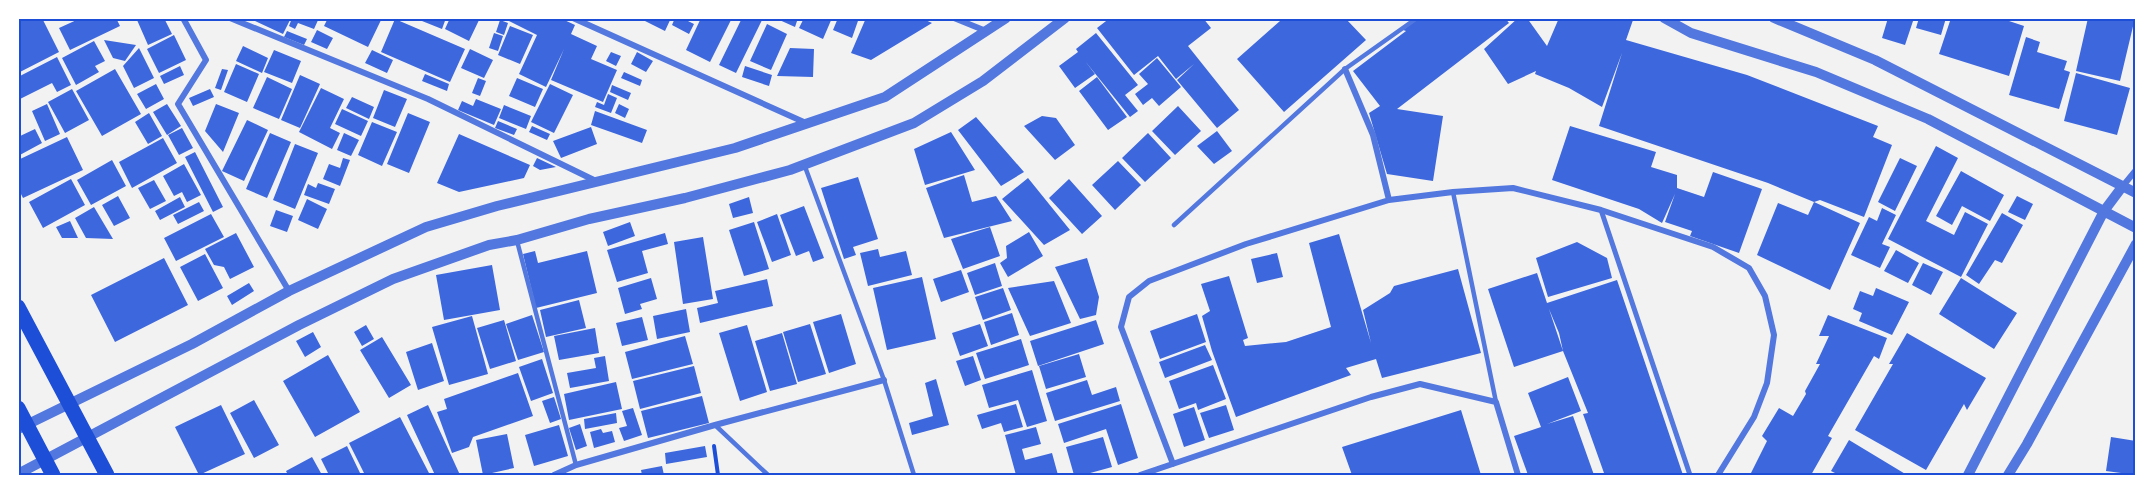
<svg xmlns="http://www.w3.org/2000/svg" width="2154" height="493" viewBox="0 0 2154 493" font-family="'Titillium Web',sans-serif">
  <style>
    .building { fill: #3d67dc }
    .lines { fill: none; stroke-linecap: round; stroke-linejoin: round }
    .path { stroke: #1d4ed8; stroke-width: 4 }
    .service { stroke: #5277de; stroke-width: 4.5 }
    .pedestrian { stroke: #5277de; stroke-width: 5 }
    .minor { stroke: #5277de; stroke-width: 6 }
    .tertiary { stroke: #5277de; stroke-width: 10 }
    .primary { stroke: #1d4ed8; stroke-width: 15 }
    .neatline { fill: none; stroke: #1d4ed8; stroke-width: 2 }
  </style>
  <rect width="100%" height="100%" fill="#f2f2f2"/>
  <path class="building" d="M18,18H42L59,52L18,73Z
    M81,18H116L120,26L70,50L59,28Z
    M143,18H164L172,34L148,45L137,20Z
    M257,18H291L283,34L255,21Z
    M292,18H319L314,29L298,23L295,29L289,26Z
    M328,18H382L368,47L324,26Z
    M423,18H446L442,29L422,21Z
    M450,18H480L469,41L445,29Z
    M511,18H560L575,25L571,34L597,46L591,59L617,70L603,102L551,80L564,49L546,87L519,74L537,35L509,21Z
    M639,18H671L665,31Z
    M675,18H682L694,24L689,34L672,25Z
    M701,18H732L710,62L686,50Z
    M742,18H763L736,73L719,65Z
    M775,18H798L795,27Z
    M804,18H832L823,39L799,28Z
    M838,18H859L852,38L833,30Z
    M866,18H921L932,23L871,60L851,53Z
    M1110,18H1203L1211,28L1188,46L1239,110L1217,128L1177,80L1194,64L1176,79L1158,56L1134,75L1097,28Z
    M1278,18H1349L1347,20L1366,40L1284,112L1237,59L1280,21Z
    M1419,18H1505L1509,23L1397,109L1443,116L1433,181L1387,174L1369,113L1380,106L1353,71L1406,31L1403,30Z
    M1518,18H1527L1547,46L1559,18H1627L1633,20L1626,40L1747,75L1878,126L1873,137L1892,145L1864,217L1820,200L1814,202L1768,183L1599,126L1622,53L1602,107L1569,88L1535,74L1536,71L1508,84L1484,49Z
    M1888,18H1914L1905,45L1882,38Z
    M1919,18H1946L1941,35L1916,28Z
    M1951,18H2000L2024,26L2009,76L1939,54Z
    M2088,18H2135L2120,81L2076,71Z
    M395,19L465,49L450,82L381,52Z
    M500,20L508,23L504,35L496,32Z
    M767,24L787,34L771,70L750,61Z
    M510,26L533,35L520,64L498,55Z
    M317,30L333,38L327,49L311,42Z
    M287,31L307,39L304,45L284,37Z
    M494,33L503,36L498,51L489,48Z
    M1096,33L1138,85L1125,95L1138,111L1130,117L1085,61L1095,74L1075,88L1059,66L1078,52L1076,49Z
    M174,35L186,60L159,73L147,49Z
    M2026,37L2040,42L2037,52L2067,61L2064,70L2070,72L2059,109L2009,95Z
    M104,40L136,45L125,61L113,58Z
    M94,41L105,61L95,66L99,72L76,85L62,58Z
    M243,46L268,58L262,73L236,61Z
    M139,48L154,78L134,88L123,66Z
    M790,48L814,49L813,77L777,76Z
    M470,49L493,60L484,78L461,68Z
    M274,50L301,61L292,83L264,72Z
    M372,50L393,60L387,73L365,63Z
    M611,52L621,56L616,66L606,61Z
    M637,52L653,61L646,72L631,64Z
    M57,57L71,85L57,92L52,83L18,100V77Z
    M1157,58L1181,87L1159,106L1152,98L1143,105L1135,94L1148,84L1139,74Z
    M236,64L259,74L247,102L224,92Z
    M180,66L184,75L164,84L160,76Z
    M745,66L772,75L769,86L742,77Z
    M115,69L141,114L102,136L76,91Z
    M222,69L228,70L221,90L215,88Z
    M624,72L642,80L640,86L621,78Z
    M2076,73L2130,88L2117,135L2064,121Z
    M425,74L449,84L447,91L422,81Z
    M300,75L320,84L300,128L281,120Z
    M267,77L292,89L279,119L253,108Z
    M1097,77L1127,117L1108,130L1079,91Z
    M478,78L486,81L480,96L472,93Z
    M517,78L543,89L535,107L509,96Z
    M156,84L164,99L146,109L137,94Z
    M550,84L573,95L554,133L531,122Z
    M612,85L631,93L628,100L610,92Z
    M321,88L344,99L330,128L340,133L332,149L299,132Z
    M72,89L89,120L65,133L48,102Z
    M210,89L214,97L193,106L189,98Z
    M384,90L407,99L395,127L373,118Z
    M608,94L617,98L611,113L595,107L597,102L604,105Z
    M352,97L374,107L369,119L346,108Z
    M476,99L501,109L494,125L458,110L462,101L473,106Z
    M47,104L60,134L45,141L32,111Z
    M167,104L181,126L167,135L153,112Z
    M216,104L239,113L223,152L205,131Z
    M619,104L629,109L625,118L615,113Z
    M504,105L531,116L526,129L499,118Z
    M1178,106L1201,131L1175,155L1152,131Z
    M342,109L368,121L361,136L335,124Z
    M595,111L647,130L642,143L591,125Z
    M149,113L162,136L148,144L135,122Z
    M408,113L430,122L409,173L387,164Z
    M1042,116L1056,118L1075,145L1055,160L1024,126Z
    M976,117L1024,172L1001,186L958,130Z
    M247,120L268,130L244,181L222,171Z
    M498,121L517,129L514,135L495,128Z
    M372,122L397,132L382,166L358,155Z
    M532,126L550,134L547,140L529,132Z
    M1570,126L1656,152L1651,167L1677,175V188L1704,197L1713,172L1762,189L1739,253L1690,236L1692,231L1665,222L1675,194L1662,223L1639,209L1552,180Z
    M591,127L597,144L561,158L553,141Z
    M182,128L193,148L179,155L168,135Z
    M35,129L42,143L18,156V137Z
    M1217,131L1232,151L1214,164L1197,146Z
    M951,132L975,170L925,185L914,149Z
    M270,133L291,142L267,198L246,189Z
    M344,133L359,140L351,156L337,150Z
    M1148,133L1171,158L1145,182L1122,158Z
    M459,134L530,165L524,178L459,192L437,183Z
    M67,137L83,170L23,198L18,188V160Z
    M163,138L177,163L132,188L119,162Z
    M295,144L318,153L295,209L273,200Z
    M1936,146L1958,158L1926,221L1954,235L1965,212L1988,224L1961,277L1888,239Z
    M195,152L223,207L213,212L185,157Z
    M343,158L350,160L340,186L323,179L329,164L340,168Z
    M537,158L556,167L540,170L533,166Z
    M1900,158L1917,166L1895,211L1878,202Z
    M112,160L126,186L91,205L77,180Z
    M1118,161L1141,185L1115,210L1092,185Z
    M184,164L201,195L187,202L182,192L174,196L163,176Z
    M1961,171L2004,195L1990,221L1962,206L1952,225L1936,216Z
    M964,175L972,202L996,196L1012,221L944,238L926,188Z
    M858,177L878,239L853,247L856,255L844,259L821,188Z
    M1028,178L1070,230L1044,245L1002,199Z
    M71,179L85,205L43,228L29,202Z
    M1069,179L1102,216L1082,234L1049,198Z
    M154,180L166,201L150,209L138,188Z
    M318,183L335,189L329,204L304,195L308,184L316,188Z
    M118,196L130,218L114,226L102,205Z
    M2017,196L2033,204L2025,220L2008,212Z
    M180,197L185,207L160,220L155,211Z
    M749,197L753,213L733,218L729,204Z
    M307,199L327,209L318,229L298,220Z
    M199,202L204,211L178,224L173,215Z
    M1814,202L1860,223L1830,290L1757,255L1778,203L1808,215Z
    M804,206L824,258L813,262L809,251L796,256L780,215Z
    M94,207L113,239L86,238L75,218Z
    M1882,208L1896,215L1882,244L1890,247L1880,268L1851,255L1869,217L1877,221Z
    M276,210L293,216L287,232L270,226Z
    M2002,213L2023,225L2002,263L1995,260L1979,284L1966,275Z
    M211,214L224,237L176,261L164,238Z
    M777,214L791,255L772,262L757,222Z
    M70,221L78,238H62L56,227Z
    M630,222L635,236L608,246L603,232Z
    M754,222L769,269L744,276L729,230Z
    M990,227L1000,256L963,269L951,239Z
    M1029,232L1043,256L1008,277L1000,263L1007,258L1006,246Z
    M236,233L254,267L230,279L224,267L214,265L205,249Z
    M665,233L668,244L642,251L648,273L617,282L607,250Z
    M1339,234L1371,343L1363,310L1390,293L1394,286L1458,269L1481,353L1382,378L1376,359L1346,368L1351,375L1236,417L1212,351L1202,316L1210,311L1201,284L1229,276L1248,338L1243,340L1245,346L1286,342L1331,327L1309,243Z
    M703,237L713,299L683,304L674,242Z
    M1577,242L1607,258L1612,278L1548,297L1536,258Z
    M878,249L880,257L906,251L912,275L868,286L860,253Z
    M1896,250L1919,263L1908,283L1884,271Z
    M535,251L538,263L587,251L597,293L536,308L523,254Z
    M1277,253L1283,277L1257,283L1251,259Z
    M205,254L223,288L198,301L180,267Z
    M164,258L188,305L115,342L91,295Z
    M1087,258L1099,297L1096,315L1080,319L1055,267Z
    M995,263L1002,286L975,295L967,273Z
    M1923,263L1943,272L1931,295L1912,285Z
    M492,265L500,310L444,320L436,275Z
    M961,270L969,292L941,302L933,279Z
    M1537,273L1547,303L1617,280L1683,475H1600L1604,473L1583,414L1588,413L1563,351L1559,333L1549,309L1563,351L1514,367L1488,289Z
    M922,277L936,339L887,350L873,288Z
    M651,278L657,299L640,304L642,309L625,314L618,288Z
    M1961,278L2017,313L1994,349L1939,314Z
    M767,279L773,306L700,323L697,308L718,303L715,291Z
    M1054,281L1071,323L1030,336L1008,288Z
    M249,283L254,291L232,305L227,296Z
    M1003,288L1011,310L983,320L975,297Z
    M1876,288L1909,302L1892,335L1859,321L1862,313L1853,309L1860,291L1873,296Z
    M579,300L586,328L546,337L540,310Z
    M686,309L690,332L657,339L653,316Z
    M1012,313L1019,335L991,345L984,322Z
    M841,314L856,364L829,373L813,322Z
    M1197,314L1206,342L1160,359L1150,331Z
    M532,315L544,352L518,360L506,324Z
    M1828,315L1887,338L1879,359L1874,356L1828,436L1832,438L1811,475H1750L1767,441L1762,436L1779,408L1793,416L1806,394L1805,391L1820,364H1816L1829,336H1819Z
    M472,316L488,374L449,385L432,327Z
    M642,317L648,340L622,346L616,323Z
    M504,320L516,361L490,369L477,328Z
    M1096,320L1104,344L1038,366L1030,341Z
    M810,324L826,374L798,382L783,332Z
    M980,324L988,346L960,356L952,333Z
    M366,325L374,339L362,346L354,332Z
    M747,325L767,392L740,401L719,333Z
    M595,328L599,353L559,360L554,336Z
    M313,332L321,347L305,357L296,341Z
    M782,333L797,384L770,391L755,341Z
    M1907,333L1986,378L1967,410L1964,404L1926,470L1855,430L1893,364H1889Z
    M685,336L693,364L632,379L625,352Z
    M382,337L411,385L389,398L360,350Z
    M1021,339L1029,365L985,379L976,353Z
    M432,343L444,381L418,390L406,352Z
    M1205,345L1212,360L1165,378L1159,362Z
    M1079,354L1086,377L1046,389L1039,366Z
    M328,355L360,412L315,437L283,381Z
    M605,356L609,381L570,388L567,373L596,368L594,358Z
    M973,356L981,380L965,386L956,361Z
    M542,359L553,393L531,401L519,367Z
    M1213,365L1226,399L1198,410L1196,403L1179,409L1169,381Z
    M694,366L701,393L640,409L633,381Z
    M1032,370L1047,421L1027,427L1018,400L989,408L982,385Z
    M518,373L533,416L473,437L469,447L452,453L437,412L447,409L444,399Z
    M1568,377L1581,411L1547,424L1573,416L1594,475H1528L1514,436L1541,427L1528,393Z
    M936,379L949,425L912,435L909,423L933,416L925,383Z
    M1087,380L1092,395L1116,387L1120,401L1055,421L1046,393Z
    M616,382L622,409L569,420L564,394Z
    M702,396L709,423L648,438L641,411Z
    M554,397L561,419L550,423L542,401Z
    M254,400L279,445L254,458L230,413Z
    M1016,404L1023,427L1004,432L1001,423L982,429L977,415Z
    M1121,404L1138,458L1118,465L1106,429L1064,443L1058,424Z
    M221,405L245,454L199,475L175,427Z
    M428,405L460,475H435L407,415Z
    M1226,405L1234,430L1209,438L1200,413Z
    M1194,407L1205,440L1184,447L1173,414Z
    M633,408L642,435L624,441L619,428L627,426L622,411Z
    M1461,410L1481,475H1352L1342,447Z
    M616,413L617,423L585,429L584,419Z
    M400,417L430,475H365L349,443Z
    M580,424L587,446L576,450L569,428Z
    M559,425L568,456L534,466L525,435Z
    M1036,427L1041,444L1022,449L1025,460L1052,453L1058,475H1016L1005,435Z
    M601,429L603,433L612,431L615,442L594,448L590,432Z
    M507,434L514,468L483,475L476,440Z
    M1103,437L1112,467L1083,475H1074L1066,447Z
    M2111,437L2136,441V475L2106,471Z
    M1849,440L1907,475H1839L1831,471Z
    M347,446L361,475H329L321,459Z
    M705,446L707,457L666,464L665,453Z
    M312,457L322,475H288L286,471Z
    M662,466L664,475H642L641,470Z"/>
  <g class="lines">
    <path class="path" d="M714,446L718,475"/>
    <path class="service" d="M804,164L884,380L914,475
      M1453,192L1496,402
      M1174,225L1345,69L1417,18
      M517,241L576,465
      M715,425L768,475"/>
    <path class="pedestrian" d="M1601,210L1690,475"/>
    <path class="minor" d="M183,18L206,60L178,104L289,291
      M230,18L428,99L596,181
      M573,18L806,123
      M954,18L986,31
      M1345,69L1373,135L1389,200
      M2122,187L2136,170
      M1173,464L1121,327L1129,297L1149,281L1246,244L1389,200L1453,192L1513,188L1601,210L1713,247L1749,268L1765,296L1774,335L1767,383L1754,417L1718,475
      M554,475L576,465L715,425L884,380
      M1140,475L1371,397L1420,384L1496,402L1518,475"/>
    <path class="tertiary" d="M1664,18L1691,33L1816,72L1928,119L2136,228
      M1774,18L1875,60L2136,193
      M18,429L192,344L289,291L426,227L497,206L735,148L885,97L1006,18
      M18,474L299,325L393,279L489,245L517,240L589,219L685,198L790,170L914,123L983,81L1065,18
      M1968,475L2104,211L2122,187
      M2008,475L2027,444L2136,244"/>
    <path class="primary" d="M18,307L107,475
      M18,408L53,475"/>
  </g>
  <rect width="2154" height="493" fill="none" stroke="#ffffff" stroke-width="39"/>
  <rect x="20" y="20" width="2114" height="454" class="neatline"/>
</svg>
